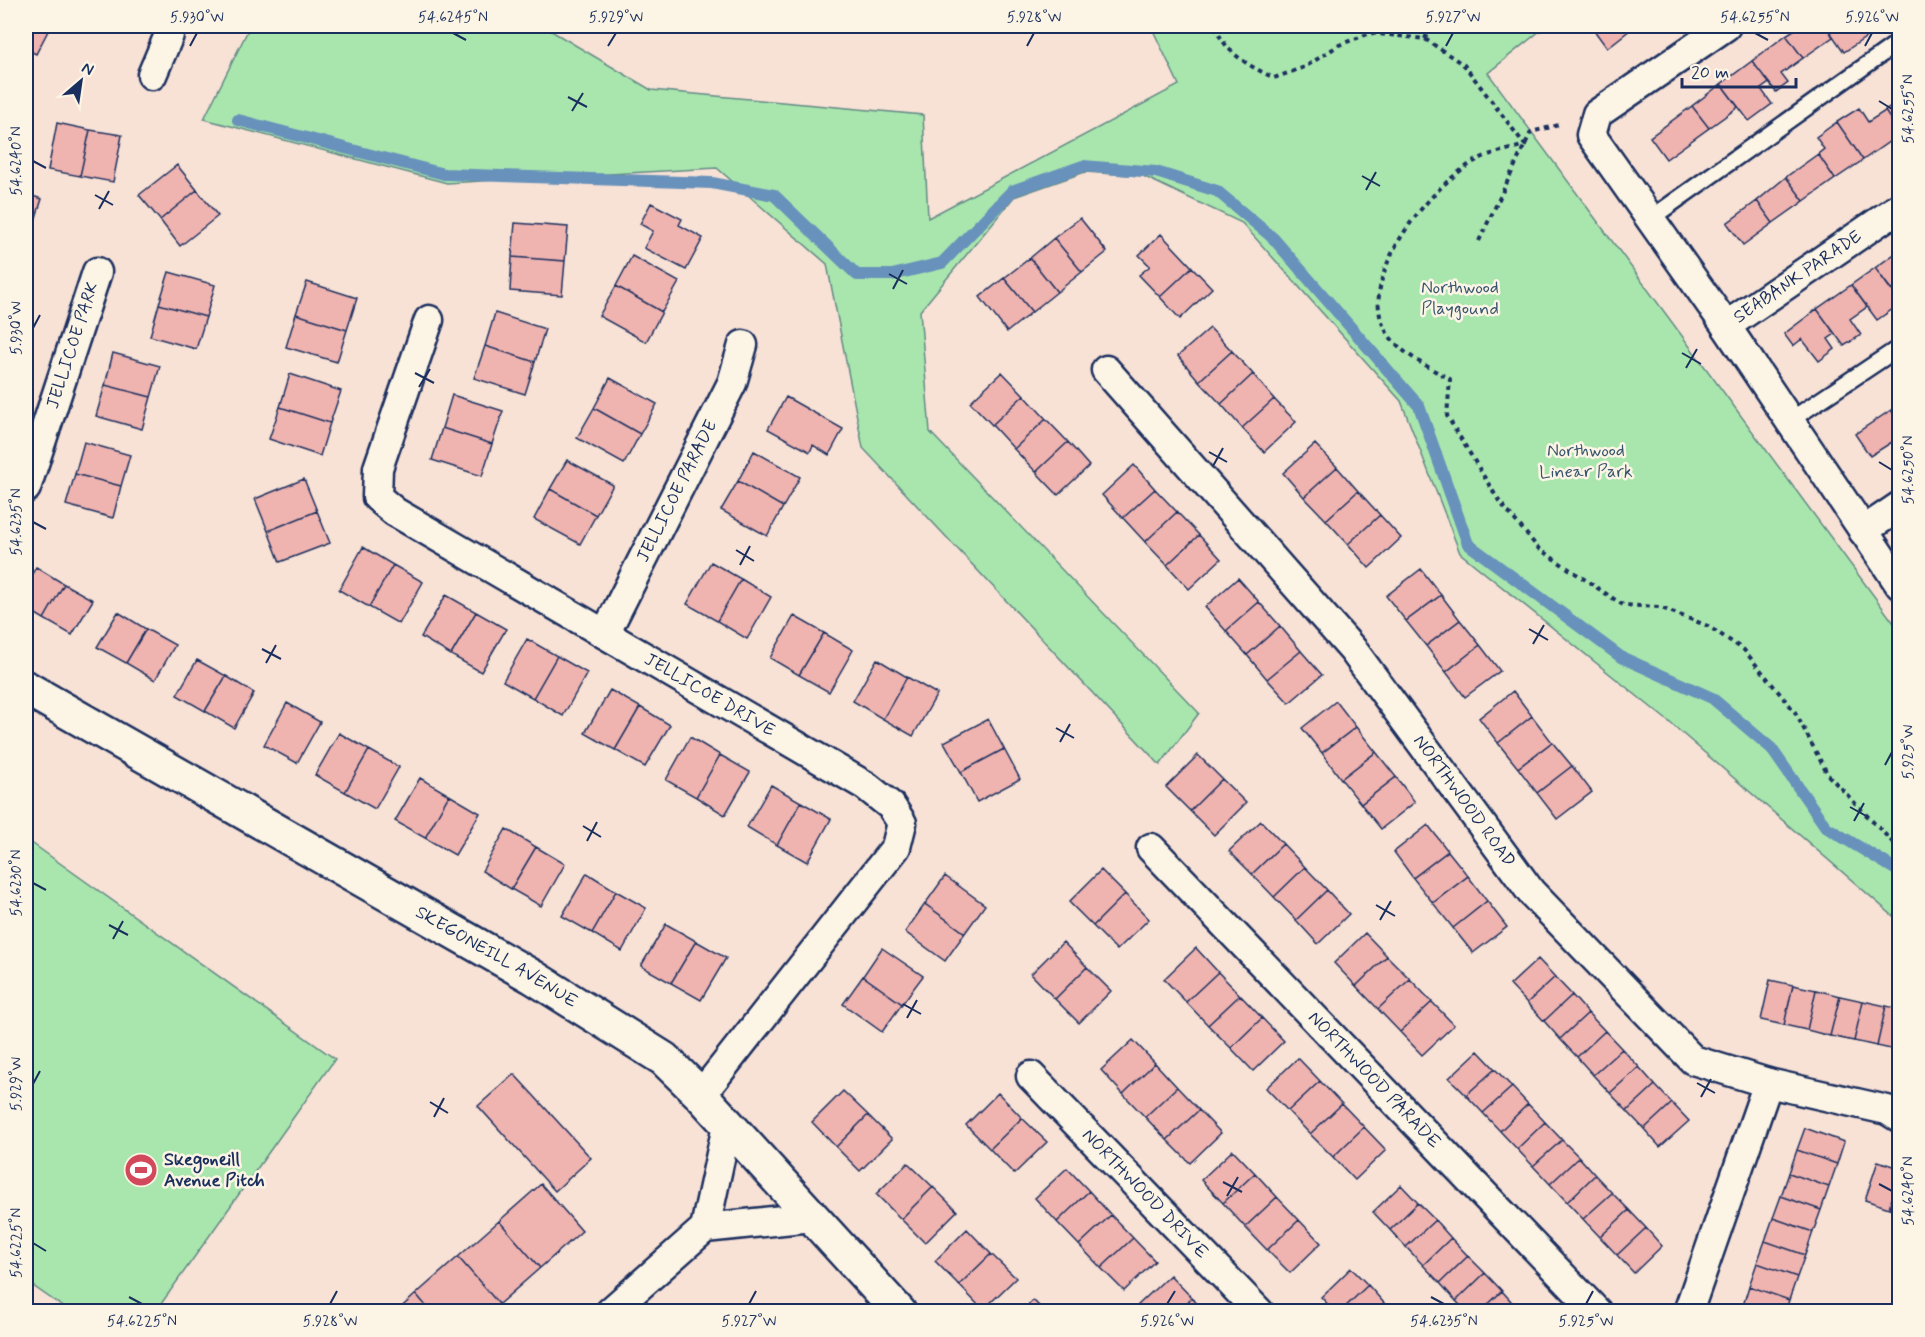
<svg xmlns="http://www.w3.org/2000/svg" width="1925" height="1337" viewBox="0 0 1925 1337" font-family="Mynerve,sans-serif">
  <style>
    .green { fill: #a9e6ad; stroke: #628a86; stroke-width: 1.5 }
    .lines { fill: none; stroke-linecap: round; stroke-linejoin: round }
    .stream { stroke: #6792bb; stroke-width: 12 }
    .building { fill: #efb3b0; stroke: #1b2f5e; stroke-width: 1.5 }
    .lane-casing { stroke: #1b2f5e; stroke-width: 20 }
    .street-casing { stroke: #1b2f5e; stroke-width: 33 }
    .secondary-casing { stroke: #1b2f5e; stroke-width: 38 }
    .path { stroke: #1b2f5e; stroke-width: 4; stroke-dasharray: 4.5 4.5; stroke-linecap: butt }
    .lane { stroke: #fcf5e5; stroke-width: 15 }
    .street { stroke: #fcf5e5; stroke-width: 28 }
    .secondary { stroke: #fcf5e5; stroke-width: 33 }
    .ticks { fill: none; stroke: #1b2f5e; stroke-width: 2 }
    .labels { text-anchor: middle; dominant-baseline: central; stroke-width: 5; stroke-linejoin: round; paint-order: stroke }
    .street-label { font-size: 18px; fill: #1b2f5e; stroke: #fcf5e5 }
    .park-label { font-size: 18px; fill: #37546e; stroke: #fcf5e5 }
    .poi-label { font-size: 18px; font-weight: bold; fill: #1b2f5e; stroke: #fcf5e5; text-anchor: start }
    .neatline { fill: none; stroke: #1b2f5e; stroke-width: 2 }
    .ticks-label { font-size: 15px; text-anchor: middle; fill: #1b2f5e }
  </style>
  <rect width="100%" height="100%" fill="#f8e1d5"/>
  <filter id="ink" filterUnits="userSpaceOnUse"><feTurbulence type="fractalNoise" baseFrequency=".0167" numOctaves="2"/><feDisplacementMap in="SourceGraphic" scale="12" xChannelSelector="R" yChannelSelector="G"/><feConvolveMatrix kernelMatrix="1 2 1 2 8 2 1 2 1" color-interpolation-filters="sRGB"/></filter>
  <g filter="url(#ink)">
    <path class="green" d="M250,26H543L651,90L923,115L928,218L1179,85L1151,26H1546L1488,73L1899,630V921L1668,721L1460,553L1401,401L1242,223L1143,176L1085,172L1014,197L920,311L930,432L1199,713L1160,765L863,448L827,264L717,168L447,183L204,119Z
      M26,839L335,1059L156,1311H69L26,1281Z"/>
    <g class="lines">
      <path class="stream" d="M238,120L444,174L712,183L774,195L857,275H892L942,263L1012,191L1083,166L1156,172L1217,191L1273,238L1419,406L1468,544L1621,657L1712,698L1771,748L1826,827L1900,872"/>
    </g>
    <path class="building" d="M26,26L50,27L36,54L26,49Z
      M1591,26H1635L1607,48Z
      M1800,26H1826L1833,37L1803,58L1786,35Z
      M1826,26H1861L1868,36L1844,52Z
      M1786,35L1803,58L1781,74L1788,83L1776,92L1752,61Z
      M1752,61L1769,83L1761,89L1772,104L1749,121L1721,84Z
      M1721,84L1738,107L1709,128L1692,106Z
      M1900,101V134L1885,111Z
      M1692,106L1709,128L1666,159L1650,137Z
      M1859,108L1868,122L1885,111L1900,134L1863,160L1837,122Z
      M1837,122L1863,160L1835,179L1818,154L1824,149L1816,137Z
      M57,123L90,130L80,176L48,170Z
      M90,130L122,135L113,182L80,176Z
      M1818,154L1835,179L1804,201L1786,177Z
      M177,165L197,190L160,220L139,195Z
      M1786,177L1804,201L1773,223L1757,201Z
      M197,190L218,216L180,246L160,220Z
      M26,194L42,199L32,230L26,228Z
      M1757,201L1773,223L1743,245L1727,223Z
      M651,203L682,219L679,225L703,238L686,270L644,248L653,231L640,224Z
      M1080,218L1107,252L1082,272L1054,238Z
      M515,223L568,227L565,261L512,257Z
      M26,228L32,230L26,251Z
      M1161,234L1192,267L1160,297L1139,275L1150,266L1139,255Z
      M1054,238L1082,272L1057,292L1030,258Z
      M1900,250V284L1891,290L1875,268Z
      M632,256L679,282L662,312L616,286Z
      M512,257L565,261L562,295L510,291Z
      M1030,258L1057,292L1032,312L1004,278Z
      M1192,267L1212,288L1180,319L1160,297Z
      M1875,268L1900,301V304L1877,320L1851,285Z
      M169,272L215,285L206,317L159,304Z
      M1004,278L1032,312L1007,332L980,297Z
      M307,282L357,298L347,330L296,314Z
      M1851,285L1867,307L1850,319L1861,335L1844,346L1817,309Z
      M616,286L662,312L646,342L599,316Z
      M159,304L206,317L196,349L150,336Z
      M1817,309L1835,334L1828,339L1835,349L1819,361L1802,339L1793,346L1784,334Z
      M495,313L545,329L535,362L485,346Z
      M296,314L347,330L337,362L286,347Z
      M1210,328L1232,351L1199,381L1178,356Z
      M485,346L535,362L525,394L474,378Z
      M1232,351L1253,374L1221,404L1199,381Z
      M113,353L160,366L151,397L105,385Z
      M1002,372L1024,395L992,425L970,402Z
      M290,374L341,391L330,423L280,407Z
      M1253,374L1274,399L1242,428L1221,404Z
      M610,378L657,404L640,434L594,408Z
      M105,385L151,397L142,429L96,416Z
      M452,395L503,411L492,444L442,428Z
      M1024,395L1046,419L1014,449L992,425Z
      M786,397L843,429L829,455L813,445L810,452L768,429Z
      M1274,399L1296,422L1264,452L1242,428Z
      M1900,405V423L1891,410Z
      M280,407L330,423L320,456L269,439Z
      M594,408L640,434L624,464L577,438Z
      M1891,410L1900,423V437L1870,456L1855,434Z
      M1046,419L1068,442L1036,472L1014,449Z
      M442,428L492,444L482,476L432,460Z
      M84,442L130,455L121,486L75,474Z
      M1068,442L1089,466L1058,495L1036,472Z
      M1315,444L1337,467L1304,497L1283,473Z
      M754,451L800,477L783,507L738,481Z
      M567,460L613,485L596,515L550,489Z
      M1134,465L1155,489L1123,518L1102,495Z
      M1337,467L1358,491L1326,520L1304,497Z
      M75,474L121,486L113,518L66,505Z
      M304,479L317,511L268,531L255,499Z
      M738,481L783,507L767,536L721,510Z
      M550,489L596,515L580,544L534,519Z
      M1155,489L1177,512L1145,542L1123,518Z
      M1358,491L1380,515L1348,544L1326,520Z
      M317,511L330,543L280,562L268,531Z
      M1177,512L1199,535L1167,565L1145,542Z
      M1380,515L1401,538L1369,568L1348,544Z
      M1199,535L1221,559L1189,589L1167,565Z
      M363,547L393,565L369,607L339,590Z
      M711,562L741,579L717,621L687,604Z
      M393,565L423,582L399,624L369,607Z
      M36,567L64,584L44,619L26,608V585Z
      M1421,569L1441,595L1406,621L1386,596Z
      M1238,578L1259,602L1226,631L1205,607Z
      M741,579L771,597L747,639L717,621Z
      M64,584L93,600L72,635L44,619Z
      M446,595L476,612L451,655L421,637Z
      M1441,595L1460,620L1426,646L1406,621Z
      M1259,602L1280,626L1247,655L1226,631Z
      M118,612L146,629L126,663L97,647Z
      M476,612L506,629L481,672L451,655Z
      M794,616L824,633L799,675L770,658Z
      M1460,620L1480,645L1446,672L1426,646Z
      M1280,626L1301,651L1267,679L1247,655Z
      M146,629L175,645L155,680L126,663Z
      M824,633L853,650L829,692L799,675Z
      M527,639L557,656L533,698L503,681Z
      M1480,645L1500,671L1465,697L1446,672Z
      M1301,651L1322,675L1289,703L1267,679Z
      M557,656L587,673L563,716L533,698Z
      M877,659L907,677L883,719L853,701Z
      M197,660L226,676L205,711L177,695Z
      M226,676L254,693L234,728L205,711Z
      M907,677L937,694L913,736L883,719Z
      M610,690L640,707L615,750L585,733Z
      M1513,691L1532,716L1498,743L1479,718Z
      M1336,701L1356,727L1322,753L1302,728Z
      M287,703L320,722L297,763L264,745Z
      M640,707L670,725L645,767L615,750Z
      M1532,716L1552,742L1518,768L1498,743Z
      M988,719L1004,749L961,772L944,742Z
      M1356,727L1376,752L1341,779L1322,753Z
      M339,733L369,750L345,792L315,775Z
      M690,737L720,755L696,797L666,780Z
      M1552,742L1572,766L1537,793L1518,768Z
      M1004,749L1020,779L977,802L961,772Z
      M369,750L399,767L375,809L345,792Z
      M1376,752L1396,777L1361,804L1341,779Z
      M720,755L750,772L725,815L696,797Z
      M1198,755L1222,779L1190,811L1166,787Z
      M1572,766L1592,792L1557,819L1537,793Z
      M1396,777L1415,802L1381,829L1361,804Z
      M420,778L449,795L425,838L395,821Z
      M1222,779L1246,803L1214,835L1190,811Z
      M771,785L801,802L777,845L747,827Z
      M449,795L480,813L455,855L425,838Z
      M801,802L831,819L807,862L777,845Z
      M1261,821L1283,844L1252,874L1229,851Z
      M1428,825L1448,851L1413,878L1394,852Z
      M506,829L536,847L511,889L482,871Z
      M1283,844L1305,867L1274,897L1252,874Z
      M536,847L565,864L541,906L511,889Z
      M1448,851L1468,876L1433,903L1413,878Z
      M1305,867L1327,890L1296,920L1274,897Z
      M1101,870L1125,894L1093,926L1069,902Z
      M587,873L616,891L592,933L562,916Z
      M945,876L985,905L965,933L925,904Z
      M1468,876L1487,901L1453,928L1433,903Z
      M1327,890L1349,914L1318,944L1296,920Z
      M616,891L646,908L622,951L592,933Z
      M1125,894L1149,919L1117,950L1093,926Z
      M1487,901L1507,927L1473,953L1453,928Z
      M925,904L965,933L945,961L905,932Z
      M666,924L696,941L671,983L641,966Z
      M1365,933L1387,956L1356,986L1334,963Z
      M696,941L726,958L701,1000L671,983Z
      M1063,942L1087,967L1055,999L1031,974Z
      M882,948L923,976L902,1004L863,976Z
      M1196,948L1218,972L1186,1002L1164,979Z
      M1387,956L1410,979L1378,1009L1356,986Z
      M1538,959L1555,977L1527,1003L1510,985Z
      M1087,967L1111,991L1079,1023L1055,999Z
      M1218,972L1240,995L1208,1025L1186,1002Z
      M863,976L902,1004L882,1032L843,1004Z
      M1555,977L1572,995L1544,1021L1527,1003Z
      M1410,979L1432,1002L1400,1032L1378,1009Z
      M1770,980L1793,985L1784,1025L1761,1020Z
      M1793,985L1816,990L1807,1030L1784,1025Z
      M1816,990L1840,996L1830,1036L1807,1030Z
      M1240,995L1262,1018L1231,1048L1208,1025Z
      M1572,995L1588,1013L1560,1039L1544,1021Z
      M1840,996L1863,1001L1854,1041L1830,1036Z
      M1863,1001L1886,1006L1877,1046L1854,1041Z
      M1432,1002L1454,1025L1422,1055L1400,1032Z
      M1886,1006L1900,1009V1051L1877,1046Z
      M1588,1013L1605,1031L1577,1057L1560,1039Z
      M1262,1018L1284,1041L1253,1071L1231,1048Z
      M1605,1031L1622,1049L1593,1075L1577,1057Z
      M1133,1040L1155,1063L1123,1094L1101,1070Z
      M1622,1049L1639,1067L1610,1093L1593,1075Z
      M1478,1051L1495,1069L1466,1095L1449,1078Z
      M1298,1058L1320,1081L1288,1111L1266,1088Z
      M1155,1063L1177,1087L1145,1117L1123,1094Z
      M1639,1067L1655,1085L1627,1111L1610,1093Z
      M1495,1069L1512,1087L1483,1113L1466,1095Z
      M514,1074L591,1158L555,1191L478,1106Z
      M1320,1081L1342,1104L1310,1134L1288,1111Z
      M1655,1085L1672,1103L1644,1129L1627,1111Z
      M1177,1087L1199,1110L1167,1140L1145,1117Z
      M1512,1087L1528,1104L1500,1131L1483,1113Z
      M843,1091L868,1115L836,1147L812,1122Z
      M998,1093L1022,1118L990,1149L966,1125Z
      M1672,1103L1689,1121L1660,1147L1644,1129Z
      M1342,1104L1364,1127L1333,1157L1310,1134Z
      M1528,1104L1545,1122L1517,1149L1500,1131Z
      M1199,1110L1221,1133L1190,1163L1167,1140Z
      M868,1115L892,1139L860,1171L836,1147Z
      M1022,1118L1047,1142L1014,1174L990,1149Z
      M1545,1122L1562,1140L1533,1166L1517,1149Z
      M1364,1127L1386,1150L1355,1180L1333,1157Z
      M1805,1128L1844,1142L1837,1164L1797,1150Z
      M1562,1140L1579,1157L1550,1184L1533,1166Z
      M1233,1150L1255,1173L1223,1203L1201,1180Z
      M1797,1150L1837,1164L1829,1187L1789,1173Z
      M1579,1157L1595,1175L1567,1202L1550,1184Z
      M1878,1161L1900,1168L1889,1208L1865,1200Z
      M908,1163L933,1187L901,1219L876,1194Z
      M1067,1168L1089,1191L1057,1222L1035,1198Z
      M1255,1173L1277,1197L1245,1227L1223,1203Z
      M1789,1173L1829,1187L1821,1210L1781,1196Z
      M1595,1175L1612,1193L1583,1219L1567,1202Z
      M1900,1176V1211L1889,1208Z
      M541,1184L582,1231L540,1268L499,1221Z
      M1401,1185L1418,1203L1390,1230L1373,1212Z
      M933,1187L957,1211L925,1243L901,1219Z
      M1089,1191L1111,1215L1079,1245L1057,1222Z
      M1612,1193L1629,1210L1600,1237L1583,1219Z
      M1781,1196L1821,1210L1813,1232L1773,1218Z
      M1277,1197L1299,1220L1267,1250L1245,1227Z
      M1418,1203L1435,1220L1406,1247L1390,1230Z
      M1629,1210L1646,1228L1617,1255L1600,1237Z
      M1111,1215L1133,1238L1101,1268L1079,1245Z
      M1773,1218L1813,1232L1805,1255L1765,1241Z
      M1299,1220L1321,1243L1290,1273L1267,1250Z
      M1435,1220L1451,1238L1423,1265L1406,1247Z
      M499,1221L540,1268L499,1304L458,1257Z
      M1646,1228L1662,1246L1634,1273L1617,1255Z
      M967,1229L991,1254L959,1285L935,1261Z
      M1133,1238L1155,1261L1124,1291L1101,1268Z
      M1451,1238L1468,1256L1440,1283L1423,1265Z
      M1765,1241L1805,1255L1797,1277L1757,1263Z
      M991,1254L1016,1278L983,1310L959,1285Z
      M1468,1256L1485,1273L1456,1301L1440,1283Z
      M458,1257L499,1304L491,1312H431L416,1294Z
      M1757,1263L1797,1277L1789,1300L1749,1286Z
      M1351,1268L1368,1285L1340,1312H1335L1321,1297Z
      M1485,1273L1502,1291L1480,1312H1467L1456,1301Z
      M1170,1275L1192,1298L1178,1312H1144L1138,1305Z
      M1368,1285L1384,1303L1376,1312H1340Z
      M1749,1286L1789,1300L1785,1312H1750L1742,1309Z
      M1502,1291L1518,1309L1515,1312H1480Z
      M416,1294L431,1312H396Z
      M1192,1298L1205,1312H1178Z
      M1033,1300L1045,1312H1022Z
      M1384,1303L1392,1312H1376Z
      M1834,1305L1855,1312H1832Z"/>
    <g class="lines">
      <g class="lane-casing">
        <path id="lane" d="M1650,219L1900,41
          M1789,421L1900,347"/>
      </g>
      <g class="street-casing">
        <g id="street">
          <path d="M1726,26L1597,114L1591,135L1726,326L1900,585"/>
          <path d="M152,75L169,35L168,26"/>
          <path id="s1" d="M429,320L378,468L377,497L395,512L866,786L891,806L902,823L896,847L701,1095"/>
          <path id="s2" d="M1726,326L1900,207"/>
          <path id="s3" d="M1106,370L1353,650L1531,892L1693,1060L1768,1083L1887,1110L1900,1118"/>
          <path id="s4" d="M26,488L97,272"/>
          <path d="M1863,531L1900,506"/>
          <path id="s5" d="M605,634L732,383L743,345"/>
          <path id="s6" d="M1151,848L1597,1312"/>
          <path id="s7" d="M1031,1076L1259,1312"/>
          <path d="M705,1228L727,1126"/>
          <path d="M610,1312L705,1228L812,1217"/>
          <path d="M1688,1312L1768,1083"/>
        </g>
      </g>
      <g class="secondary-casing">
        <g id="secondary">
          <path id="s8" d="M26,688L533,977L664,1059L701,1095L899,1312"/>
        </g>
      </g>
      <path class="path" d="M1215,26C1226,54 1248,65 1274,78L1305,67L1339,45L1370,33L1425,39L1464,65L1525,145C1510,150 1491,152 1477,160C1432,184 1360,272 1383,325C1394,351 1428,367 1450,379L1447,416L1499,501L1539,549L1623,605L1659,607L1708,626L1744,650L1795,712L1828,775L1900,850
        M1425,39L1430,26
        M1479,241L1531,132L1559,125"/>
      <use href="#lane" class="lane"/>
      <use href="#street" class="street"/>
      <use href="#secondary" class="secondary"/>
    </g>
  </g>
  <path class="ticks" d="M453,33L466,40M1755,33L1768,40M190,46L197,33M608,46L616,33M1027,46L1034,33M1446,46L1453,33M1865,46L1872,33M568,97L587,107M1879,101L1892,109M572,111L583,93M33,161L46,168M1362,176L1380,186M1366,190L1376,172M95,195L113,205M99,209L109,191M889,274L907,284M893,289L903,270M33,328L40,315M1682,353L1701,364M1686,368L1697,349M415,373L434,383M419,387L430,369M1209,452L1227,462M1879,462L1892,470M1213,466L1223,448M33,522L46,529M736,550L754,561M740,565L750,546M1529,629L1548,640M1533,644L1544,625M262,649L281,659M266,663L276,645M1056,728L1074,738M1060,742L1070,724M1885,765L1892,752M1850,807L1868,817M1854,821L1864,803M583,826L601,837M587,841L597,822M33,883L46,890M1376,905L1395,916M1380,920L1391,901M109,925L128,935M113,939L123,921M903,1004L921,1014M907,1018L917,1000M1697,1083L1715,1093M33,1084L40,1071M1701,1097L1711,1079M430,1102L448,1113M434,1117L444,1098M1223,1182L1242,1192M1879,1184L1892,1191M1227,1196L1238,1177M33,1243L46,1251M129,1297L142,1304M1431,1297L1444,1304M330,1304L337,1291M749,1304L756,1291M1167,1304L1175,1291M1586,1304L1593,1291"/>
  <defs>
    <g id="stadium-disc" transform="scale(1.725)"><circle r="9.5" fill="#d1495b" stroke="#fcf5e5"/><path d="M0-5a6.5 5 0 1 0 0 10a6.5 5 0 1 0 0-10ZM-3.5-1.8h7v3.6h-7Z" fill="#fff"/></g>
  </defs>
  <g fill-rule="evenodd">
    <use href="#stadium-disc" x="141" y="1170"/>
  </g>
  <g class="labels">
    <g class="street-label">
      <text stroke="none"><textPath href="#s2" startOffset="87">SEABANK PARADE</textPath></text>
      <text stroke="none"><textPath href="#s4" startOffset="150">JELLICOE PARK</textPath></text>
      <text stroke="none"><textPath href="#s5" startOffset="160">JELLICOE PARADE</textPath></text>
      <text stroke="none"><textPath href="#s1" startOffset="573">JELLICOE DRIVE</textPath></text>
      <text stroke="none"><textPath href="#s3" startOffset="561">NORTHWOOD ROAD</textPath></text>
      <text stroke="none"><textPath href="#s8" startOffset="542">SKEGONEILL AVENUE</textPath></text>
      <text stroke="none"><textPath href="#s6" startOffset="322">NORTHWOOD PARADE</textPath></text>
      <text stroke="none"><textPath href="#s7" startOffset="164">NORTHWOOD DRIVE</textPath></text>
    </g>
    <g class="park-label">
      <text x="1460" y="288">Northwood<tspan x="1460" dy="21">Playgound</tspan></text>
      <text x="1586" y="451">Northwood<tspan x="1586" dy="21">Linear Park</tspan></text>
    </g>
    <g class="poi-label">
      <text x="164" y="1160">Skegoneill<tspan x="164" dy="21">Avenue Pitch</tspan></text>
    </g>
  </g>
  <rect width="1925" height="1337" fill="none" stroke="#fcf5e5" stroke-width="66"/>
  <g transform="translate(81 81) rotate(29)" stroke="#fcf5e5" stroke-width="4.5" paint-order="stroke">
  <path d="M0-4.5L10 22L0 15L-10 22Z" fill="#1b2f5e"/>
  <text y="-9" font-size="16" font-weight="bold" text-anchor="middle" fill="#1b2f5e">N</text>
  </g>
  <path d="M1682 78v9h114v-9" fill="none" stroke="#1b2f5e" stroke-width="3"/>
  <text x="1691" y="78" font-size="18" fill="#1b2f5e" stroke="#fcf5e5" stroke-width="4.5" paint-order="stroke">20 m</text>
  <rect x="33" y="33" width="1859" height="1271" class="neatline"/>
  <g class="ticks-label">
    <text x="197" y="22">5.930°W</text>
    <text x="453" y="22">54.6245°N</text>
    <text x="616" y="22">5.929°W</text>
    <text x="1034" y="22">5.928°W</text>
    <text x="1453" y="22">5.927°W</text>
    <text x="1755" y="22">54.6255°N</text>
    <text x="1872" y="22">5.926°W</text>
    <text transform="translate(1908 109) rotate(-90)" y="5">54.6255°N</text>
    <text transform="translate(16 161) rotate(-90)" y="5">54.6240°N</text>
    <text transform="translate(16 328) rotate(-90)" y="5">5.930°W</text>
    <text transform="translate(1908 470) rotate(-90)" y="5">54.6250°N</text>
    <text transform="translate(16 522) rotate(-90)" y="5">54.6235°N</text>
    <text transform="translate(1908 752) rotate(-90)" y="5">5.925°W</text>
    <text transform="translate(16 883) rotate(-90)" y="5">54.6230°N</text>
    <text transform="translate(16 1084) rotate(-90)" y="5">5.929°W</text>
    <text transform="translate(1908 1191) rotate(-90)" y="5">54.6240°N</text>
    <text transform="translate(16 1243) rotate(-90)" y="5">54.6225°N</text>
    <text x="142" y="1326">54.6225°N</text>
    <text x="330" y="1326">5.928°W</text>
    <text x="749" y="1326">5.927°W</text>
    <text x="1167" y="1326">5.926°W</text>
    <text x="1444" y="1326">54.6235°N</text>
    <text x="1586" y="1326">5.925°W</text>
  </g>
</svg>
